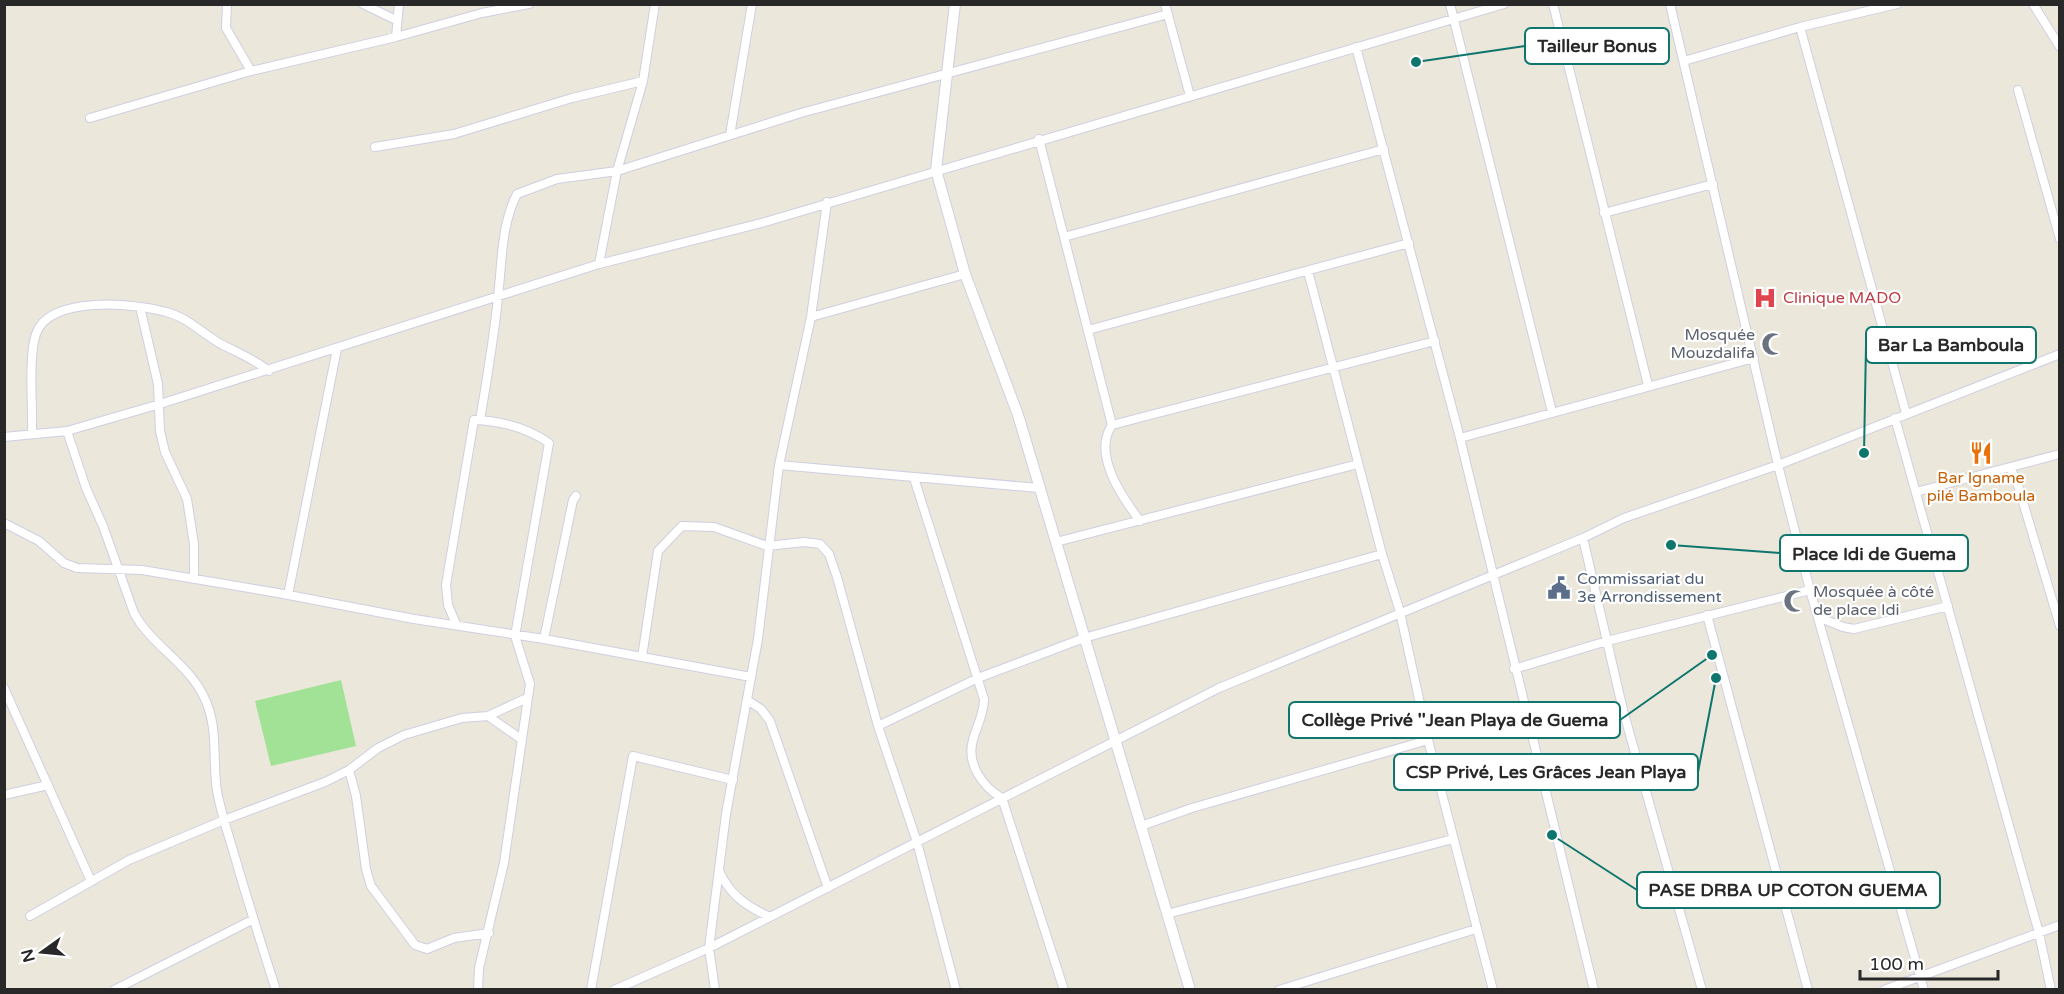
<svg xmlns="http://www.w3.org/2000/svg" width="2064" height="994" viewBox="0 0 2064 994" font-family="'Varela Round',sans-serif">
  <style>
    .green { fill: #a1e296 }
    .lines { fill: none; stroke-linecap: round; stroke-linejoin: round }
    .minor-casing { stroke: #cfcfe2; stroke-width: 10 }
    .tertiary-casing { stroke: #cfcfe2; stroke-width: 12 }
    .minor { stroke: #fff; stroke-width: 8 }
    .tertiary { stroke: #fff; stroke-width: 10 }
    .labels { text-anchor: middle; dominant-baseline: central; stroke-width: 4.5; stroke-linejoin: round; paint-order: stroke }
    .health-label { font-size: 16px; fill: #be3a42; stroke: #fff; text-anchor: start }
    .worship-label { font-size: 16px; fill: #5b616d; stroke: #fff; text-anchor: end }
    .food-label { font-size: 16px; fill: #c56008; stroke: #fff }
    .service-label { font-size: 16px; fill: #4e5e75; stroke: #fff; text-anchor: start }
    .leader { fill: none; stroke: #0f766e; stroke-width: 2 }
    .callout-dot { fill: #0f766e; stroke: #fff; stroke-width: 2 }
    .callout { fill: #fff; stroke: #0f766e; stroke-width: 2 }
    .callout-label { font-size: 18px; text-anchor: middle; font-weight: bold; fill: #282828 }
  </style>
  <rect width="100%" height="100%" fill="#ebe7da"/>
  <path class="green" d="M341,680L356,746L271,766L255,701Z"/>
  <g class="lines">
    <g class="minor-casing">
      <path id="minor" d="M227,4L226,28L251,71
        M363,4L396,20
        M655,4L643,81L617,171L599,264L765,222L1504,4
        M1165,4L1190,96
        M1450,4L1552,412
        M1553,4L1648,385
        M1670,4L1778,465L1810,590L1924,990
        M2033,4L2060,47
        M1800,27L1906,413
        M396,37L399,4
        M1356,47L1460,438L1594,990
        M1684,61L1800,27L1897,4
        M2018,90L2060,239
        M90,118L251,71L396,37L482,13L529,4
        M730,135L752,4
        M1039,139L1112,425
        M375,147L454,134L572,98L643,81
        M1604,213L1713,184
        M1064,237L1384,149
        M1308,271L1382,554L1400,612L1428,740L1493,990
        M140,307L158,384L160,431L165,452L187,499L194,544V579
        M811,317L965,274
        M1088,330L1409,243
        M1895,418L2039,933L2051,990
        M480,420C487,379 494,338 498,297C502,263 501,225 517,194L557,179L617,171L801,113L1168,14
        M67,431L86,488L103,526L134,613C151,645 188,663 204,697C219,727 212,759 217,791C222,818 232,845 239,871C251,911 263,950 276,990
        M32,434C33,407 28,357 36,334C49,295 136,303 166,312C187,317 203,334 221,344C238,353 254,359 269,371
        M4,437L67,431L160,404L599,264
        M1460,438L1754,358
        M779,465L1039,488
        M2010,467L2060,454
        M914,478L984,699C984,714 977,725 973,740C966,764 983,787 1002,798L1064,990
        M1916,492L2010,467L2017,482L2060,626
        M1140,521C1122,497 1092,454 1112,425L1435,341
        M4,523L39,541L64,563L77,568L142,570L278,593L414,619L544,639L751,677
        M1583,538L1623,710L1702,990
        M1056,542L1358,464
        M288,595L337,349
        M1707,615L1808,990
        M1818,617L1843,627L1854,629L1948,606
        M456,624L448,605L446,585L474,420C502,421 526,427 549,443L515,636L530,684L504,863L479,968L478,990
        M544,639L573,500L576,496
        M642,657L658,551L682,526L714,527L767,546L804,542L820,544L829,554L837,577L878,726L917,842L956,990
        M1514,669L1607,641L1810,590
        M4,688L91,881
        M747,700L761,709L770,721L828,888
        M488,716L521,739
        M878,726L978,678L1084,638L1382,554
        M349,770L356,796L366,869L371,886L415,945L427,949L454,938L489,933
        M4,795L48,785
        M1141,826L1192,808L1428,740
        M719,871C730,895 746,906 770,917
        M1167,914L1453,839
        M30,916L129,860L224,820L325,782L349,770L378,748L404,735L462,718L488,716L527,698
        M114,990L252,920
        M591,990L633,756L733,780
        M614,990L709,948L1219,688L1583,538L1624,518L1778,465L2060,354
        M715,990L709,948L726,814L758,639L779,465L811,317L827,202
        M1279,990L1476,929
        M1884,990L2060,925"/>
    </g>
    <g class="tertiary-casing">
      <path id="tertiary" d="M955,4L936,170L965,274L1018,415L1190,990"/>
    </g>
    <use href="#minor" class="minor"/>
    <use href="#tertiary" class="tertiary"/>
  </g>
  <defs>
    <g id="hospital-bare" transform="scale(1.8)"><path d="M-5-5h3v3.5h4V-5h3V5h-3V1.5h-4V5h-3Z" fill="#e0444e" stroke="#fff" stroke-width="2.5" paint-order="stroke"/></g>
    <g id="mosque-bare" transform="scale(1.8)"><path d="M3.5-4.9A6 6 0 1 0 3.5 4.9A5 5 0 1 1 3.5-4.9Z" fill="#6b7280" stroke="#fff" stroke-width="2.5" paint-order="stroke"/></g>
    <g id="restaurant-bare" transform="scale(1.8)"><path d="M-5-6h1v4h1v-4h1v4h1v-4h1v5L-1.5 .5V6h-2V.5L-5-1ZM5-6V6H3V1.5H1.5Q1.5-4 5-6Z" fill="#e8710a" stroke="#fff" stroke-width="2.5" paint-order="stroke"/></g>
    <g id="civic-bare" transform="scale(1.8)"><path d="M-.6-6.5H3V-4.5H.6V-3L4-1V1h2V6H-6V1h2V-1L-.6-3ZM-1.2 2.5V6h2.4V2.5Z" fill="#5c6f8a" stroke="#fff" stroke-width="2.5" paint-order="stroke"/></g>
  </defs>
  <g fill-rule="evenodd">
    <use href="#hospital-bare" x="1765" y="298"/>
    <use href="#mosque-bare" x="1773" y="344"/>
    <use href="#restaurant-bare" x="1981" y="453"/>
    <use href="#civic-bare" x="1559" y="588"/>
    <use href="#mosque-bare" x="1795" y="601"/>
  </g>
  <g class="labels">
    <g class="health-label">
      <text x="1783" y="298">Clinique MADO</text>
    </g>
    <g class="worship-label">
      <text x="1755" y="335">Mosquée<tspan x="1755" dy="18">Mouzdalifa</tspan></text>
      <text x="1813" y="592" text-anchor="start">Mosquée à côté<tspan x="1813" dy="18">de place Idi</tspan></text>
    </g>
    <g class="food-label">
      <text x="1981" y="478">Bar Igname<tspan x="1981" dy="18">pilé Bamboula</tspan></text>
    </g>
    <g class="service-label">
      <text x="1577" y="579">Commissariat du<tspan x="1577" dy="18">3e Arrondissement</tspan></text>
    </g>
  </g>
  <path class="leader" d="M1416 62L1525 46M1864 453L1866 345M1671 545L1780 553M1712 655L1620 720M1716 678L1698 772M1552 835L1637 890"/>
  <g class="callout-dot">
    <circle cx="1416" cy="62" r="6"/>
    <circle cx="1864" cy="453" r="6"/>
    <circle cx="1671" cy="545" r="6"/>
    <circle cx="1712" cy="655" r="6"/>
    <circle cx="1716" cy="678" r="6"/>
    <circle cx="1552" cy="835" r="6"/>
  </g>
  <g class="callout">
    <rect x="1525" y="28" width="144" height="36" rx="6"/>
    <rect x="1866" y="327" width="170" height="36" rx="6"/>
    <rect x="1780" y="535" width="188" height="36" rx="6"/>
    <rect x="1289" y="702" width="331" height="36" rx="6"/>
    <rect x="1394" y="754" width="304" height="36" rx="6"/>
    <rect x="1637" y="872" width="303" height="36" rx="6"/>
  </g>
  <g class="callout-label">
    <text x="1597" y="52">Tailleur Bonus</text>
    <text x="1951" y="351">Bar La Bamboula</text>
    <text x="1874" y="560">Place Idi de Guema</text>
    <text x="1455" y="726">Collège Privé ''Jean Playa de Guema</text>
    <text x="1546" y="778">CSP Privé, Les Grâces Jean Playa</text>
    <text x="1788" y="896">PASE DRBA UP COTON GUEMA</text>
  </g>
  <rect width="2064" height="994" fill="none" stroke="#282828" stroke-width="12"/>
  <g transform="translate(42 952) rotate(255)" stroke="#ffffff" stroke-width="4.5" paint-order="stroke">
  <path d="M0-4.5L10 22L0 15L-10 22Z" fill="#282828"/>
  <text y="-9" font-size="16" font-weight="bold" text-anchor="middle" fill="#282828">N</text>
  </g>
  <path d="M1860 970v9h138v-9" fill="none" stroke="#282828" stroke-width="3"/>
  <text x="1869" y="970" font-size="18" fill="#282828" stroke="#ffffff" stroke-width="4.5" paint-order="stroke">100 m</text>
</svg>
